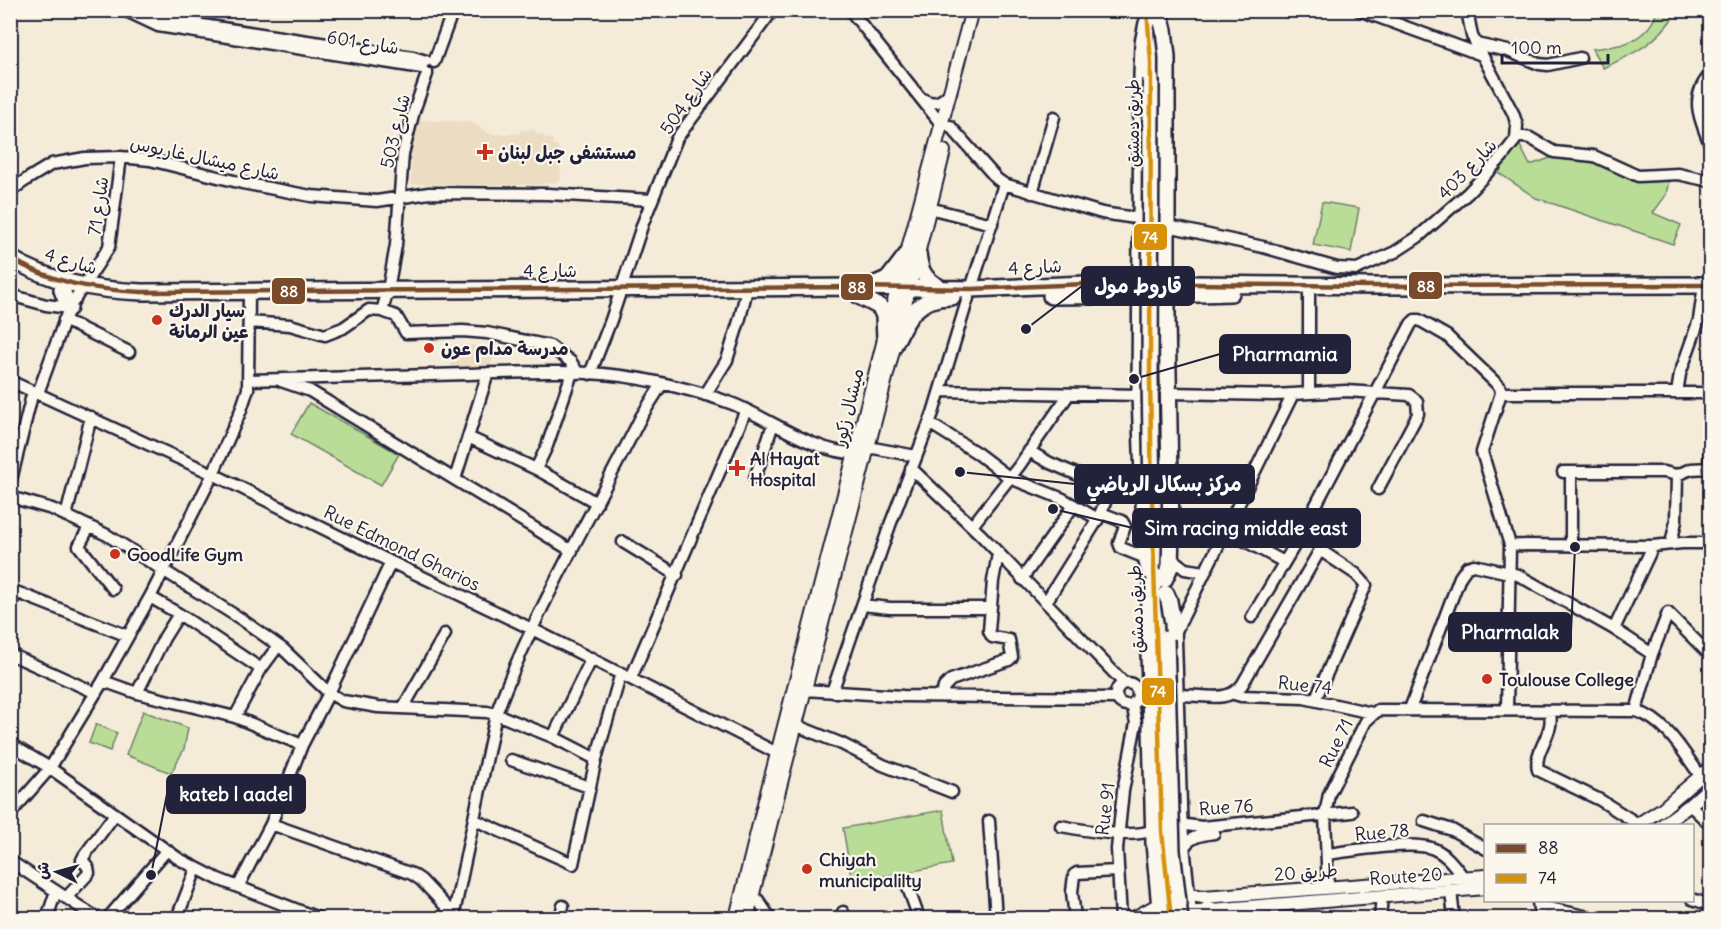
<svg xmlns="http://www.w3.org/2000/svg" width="1721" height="929" viewBox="0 0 1721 929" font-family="Delius,'Playpen Sans Arabic',sans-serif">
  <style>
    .built { fill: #ecdcc2 }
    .green { fill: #b9dd97; stroke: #6e8069; stroke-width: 1.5 }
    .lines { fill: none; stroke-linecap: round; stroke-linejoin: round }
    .minor-casing { stroke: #22223b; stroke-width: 15 }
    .major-casing { stroke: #22223b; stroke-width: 16 }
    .highway-casing { stroke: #22223b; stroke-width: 20 }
    .minor { stroke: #fbf7ec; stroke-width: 10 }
    .major { stroke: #fbf7ec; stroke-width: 12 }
    .highway { stroke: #fbf7ec; stroke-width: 15 }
    .highway-bridge-casing { stroke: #22223b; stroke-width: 20; stroke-linecap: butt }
    .highway-bridge { stroke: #fbf7ec; stroke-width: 15 }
    .bus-1-casing { stroke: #fbf7ec; stroke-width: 9 }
    .bus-2-casing { stroke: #fbf7ec; stroke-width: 9 }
    .bus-1 { stroke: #7a4b2a; stroke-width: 4.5 }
    .bus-2 { stroke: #d79209; stroke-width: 4.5 }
    .poi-dot { fill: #c8321e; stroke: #fbf7ec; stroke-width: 2 }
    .labels { text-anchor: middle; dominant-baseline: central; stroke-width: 4.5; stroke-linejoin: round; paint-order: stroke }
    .street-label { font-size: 18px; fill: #22223b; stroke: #fbf7ec }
    .poi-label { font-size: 18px; font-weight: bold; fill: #22223b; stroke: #fbf7ec; text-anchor: start }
    .leader { fill: none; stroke: #22223b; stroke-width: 2 }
    .callout-dot { fill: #22223b; stroke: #fbf7ec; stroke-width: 2 }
    .callout { fill: #22223b; stroke: #22223b; stroke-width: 2 }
    .callout-label { font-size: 20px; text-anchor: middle; font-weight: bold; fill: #fff }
    .line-badge { stroke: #fbf7ec; stroke-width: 2 }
    .badge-label { font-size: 16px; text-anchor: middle; font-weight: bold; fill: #fff }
  </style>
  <rect width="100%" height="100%" fill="#f4ebd9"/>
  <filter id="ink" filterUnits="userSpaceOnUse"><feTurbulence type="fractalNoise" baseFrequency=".0167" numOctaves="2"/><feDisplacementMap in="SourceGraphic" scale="12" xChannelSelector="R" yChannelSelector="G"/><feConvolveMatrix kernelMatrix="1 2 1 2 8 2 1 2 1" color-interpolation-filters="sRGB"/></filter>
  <g filter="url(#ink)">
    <path class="built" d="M413,120L470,122L490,134H519L521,130H535L536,134H544V138L553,139V145L558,146L561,177L559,182L529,185L411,184Z
      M451,345L496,346L489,371L451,370Z"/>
    <path class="green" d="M1656,11H1677C1659,42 1634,54 1603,68L1592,49C1615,46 1633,46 1649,27C1653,21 1656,18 1656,11Z
      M1517,140L1530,165L1556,156L1591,160L1633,179L1669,180L1666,195L1653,213L1681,225L1673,244L1536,198L1499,173Z
      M1322,202L1359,208L1351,252L1313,245Z
      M309,403L399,454L381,485L291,434Z
      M143,711L188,728L184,749L171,773L126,755Z
      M96,724L117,733L110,751L89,743Z
      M943,810L952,864L852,882L843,828Z
      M1326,912L1325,918H1279V915Z"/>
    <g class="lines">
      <g class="minor-casing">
        <path id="minor" d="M124,10L158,26L422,68
          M140,10L163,19L413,57L426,61
          M850,10L942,125
          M1359,10L1482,55
          M1476,44L1508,51L1539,64L1548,65L1580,58
          M434,62L453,10
          M427,74L414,111L403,154L396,245L388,290L382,311L396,316L406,333L463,331L487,333L550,346L571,362L578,373
          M1710,75C1689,97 1700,120 1710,144
          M921,98C933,106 942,103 951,91
          M950,126L997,179L1004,184L1102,213L1142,219
          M1517,136L1530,138L1554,152L1594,156L1638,176L1678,174L1710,181
          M10,191L29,178L52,164L85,158L121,157L150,160L242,183L311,196L377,201L429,193L548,194L652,200
          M1032,193L1054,117
          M929,208L992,224
          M1168,226L1263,247L1337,268L1357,269L1395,252L1418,237L1468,193L1502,157L1516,139L1517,125L1513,113L1472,36L1467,10
          M971,289L1004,184
          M10,295L46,305L69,308
          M64,320L129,352
          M249,322L290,325L325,335L343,328L369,310L382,311
          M590,374L611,320L643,223L677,138L773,10
          M249,380C322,378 395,376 468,374C525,372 584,369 641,379C672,385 704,393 733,404C770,419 817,454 855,453
          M10,381L213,474L391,562L532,629L777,753
          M281,381L310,391L572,551
          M940,391L1140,395
          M1309,392V293
          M38,393L69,308L109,247L121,157
          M1169,393L1274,395L1346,391L1409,395L1417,401L1418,414L1378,489
          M1501,393H1710
          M1677,393L1680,374L1699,320L1704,285
          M705,395L727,360L740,318L747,289
          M929,423L977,453L1010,478L1063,499L1098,519L1046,602
          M468,437L536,469L597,503
          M868,447L916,456
          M1029,451L1050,463L1104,486L1106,500L1098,519
          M911,468L980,534L1124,683
          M1709,468L1710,446
          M536,469L547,446L572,373
          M1563,472H1664L1677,475L1691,469L1710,468
          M755,478L773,424
          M455,479L488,373
          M10,484L33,391
          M10,497L52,509L107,535L241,619L283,649L329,693L343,701L378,707L487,712L496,714L553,737L596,759L573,864L475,820
          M1101,513L1122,521L1125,526L1119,543L1121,548L1146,558
          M66,516L91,417
          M972,526L1019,466L1069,394
          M89,527L79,546L113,589
          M1225,530L1284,562
          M623,542L677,575
          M1671,544L1676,521L1677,475
          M1510,545L1653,546L1682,543H1710
          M1571,545V472
          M1171,558L1185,569L1204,572
          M1022,579L1074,505
          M150,597L179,614
          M862,605L890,608H991
          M10,608L16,592L128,636
          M1252,617L1297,541L1411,324L1415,320H1419L1447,336L1500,387L1501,393L1482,452L1510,545L1507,710
          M1614,629L1653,546
          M1175,633L1293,394
          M10,654L96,693
          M631,678L746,410
          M103,681L137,693L235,717L302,745
          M1116 694a11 11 0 1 1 22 0a11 11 0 1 1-22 0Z
          M804,690L903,696L1117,698
          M832,692L890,525L933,413L968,298
          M137,693L164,638L179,614L261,669
          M1234,694L1241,696L1304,698L1372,713
          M942,696L944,687L951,680L1009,660L1012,657L1009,640L992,637L989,631L993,581L998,554
          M1175,696C1199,692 1225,706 1242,685L1339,517
          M1315,700L1366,585L1356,574L1320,550
          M403,708L445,634
          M1410,709L1460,577L1467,567L1474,565L1518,575L1614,629L1652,654
          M1549,711C1557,732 1533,749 1538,770L1600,800L1638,824
          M1636,711L1652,654L1668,613L1710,655
          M235,717L261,669L278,646
          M795,725L842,744L883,765L952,792
          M553,737L592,658
          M10,744L50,768L179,859L218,879L318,918
          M596,759L621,673
          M511,760L589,787
          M1690,805L1710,824
          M10,814L50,768L103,681L150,597L213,474L241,410L248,389L249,290
          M989,821L996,918
          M1179,821L1186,825L1202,827L1352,812
          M1424,821L1452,830L1486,849
          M271,824L412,874L421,880L454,915
          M1061,826C1082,830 1137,840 1154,829
          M1181,852C1188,837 1199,835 1214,833
          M1327,854C1351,851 1413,840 1434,849C1448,855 1455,867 1464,878
          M10,861L97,918
          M907,885L919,918
          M238,887L271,824L302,745L329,693L391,562
          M1328,888L1325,815L1329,794L1366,721L1378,710L1636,711C1666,720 1684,753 1701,777
          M1451,891L1454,918
          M66,898L89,873L88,867L82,860L84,856L115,814
          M1692,899L1710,905
          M758,900L770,918
          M1538,901L1540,918
          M1540,906L1593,918
          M843,912L845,918
          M47,918L56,891
          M108,918L167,850
          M177,918L196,869
          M453,918L496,714C534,611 592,515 641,417L662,384
          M560,918L563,906
          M1075,918L1072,892L1074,875L1077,873L1117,871
          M1121,918L1117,849L1123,791L1136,723L1132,704
          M1380,918L1382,896"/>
      </g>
      <g class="major-casing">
        <path id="major" d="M1635,826L1662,809L1710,768
          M1661,826L1690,805L1710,787
          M1199,911L1486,888
          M736,918L764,804L895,297L972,10
          M747,918C810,662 880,408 944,151
          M1134,918L1172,897L1186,894L1203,897L1486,876"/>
      </g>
      <g class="highway-casing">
        <path id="highway" d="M1159,11L1164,30L1167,57V320L1171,531L1170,567L1164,580
          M1147,23L1143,43L1142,76L1140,395L1146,558L1149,569L1155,577
          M918,253C920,271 924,280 941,288
          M10,258C52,283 94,290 142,292L859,287L971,289L1109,283L1376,286L1710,285
          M871,286L889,278L908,253
          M62,290L69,308
          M859,296L880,307L884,316L885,338
          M1051,296L1167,295L1231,293
          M893,347C906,319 917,296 952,297
          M1155,582L1150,592L1148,613L1154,843L1161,918
          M1166,594L1169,601L1173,623L1179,821L1189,918
          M1201,918L1208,909"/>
      </g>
      <use href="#minor" class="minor"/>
      <use href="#major" class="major"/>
      <use href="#highway" class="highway"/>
      <g class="highway-bridge-casing">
        <path id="highway-bridge" d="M1151,79L1150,378L1152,498
          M1166,639L1172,851L1180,918"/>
      </g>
      <use href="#highway-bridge" class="highway-bridge"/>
      <g class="bus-1-casing">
        <path id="bus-1" d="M10,258C52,283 94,290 142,292L859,287L971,289L1109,283L1376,286L1710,285"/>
      </g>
      <g class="bus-2-casing">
        <path id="bus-2" d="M1147,10L1151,63L1150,378L1152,498L1162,831L1171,918"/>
      </g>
      <use href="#bus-1" class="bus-1"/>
      <use href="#bus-2" class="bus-2"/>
    </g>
  </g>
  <g class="poi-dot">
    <path d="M482 143h6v6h6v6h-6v6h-6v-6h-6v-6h6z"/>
    <circle cx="157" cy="320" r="6"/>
    <circle cx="429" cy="348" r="6"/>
    <path d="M734 459h6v6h6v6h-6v6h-6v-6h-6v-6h6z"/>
    <circle cx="115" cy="554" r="6"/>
    <circle cx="1487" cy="679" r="6"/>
    <circle cx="807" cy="869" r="6"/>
  </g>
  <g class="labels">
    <g class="street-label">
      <text transform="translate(363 42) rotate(9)">شارع 601</text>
      <text transform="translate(686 101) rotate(-55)">شارع 504</text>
      <text transform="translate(1132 123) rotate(-90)">طريق دمشق</text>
      <text transform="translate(395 131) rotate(-76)">شارع 503</text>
      <text transform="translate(205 158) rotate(12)">شارع ميشال غاريوس</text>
      <text transform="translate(1467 169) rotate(-46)">شارع 403</text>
      <text transform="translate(98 206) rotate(-82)">شارع 71</text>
      <text transform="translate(71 261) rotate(16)">شارع 4</text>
      <text transform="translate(1035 267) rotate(-3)">شارع 4</text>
      <text x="550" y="270">شارع 4</text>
      <text transform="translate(848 407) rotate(-76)">ميشال زكور</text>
      <text transform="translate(402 548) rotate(26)">Rue Edmond Gharios</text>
      <text transform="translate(1136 609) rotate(-92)">طريق دمشق</text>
      <text transform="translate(1305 685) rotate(6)">Rue 74</text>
      <text transform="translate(1336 743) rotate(-63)">Rue 71</text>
      <text transform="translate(1226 807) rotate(-4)">Rue 76</text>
      <text transform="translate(1105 809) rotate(-83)">Rue 91</text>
      <text transform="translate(1382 832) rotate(-5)">Rue 78</text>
      <text transform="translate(1306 872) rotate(-4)">طريق 20</text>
      <text transform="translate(1406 876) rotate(-4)">Route 20</text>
    </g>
    <g class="poi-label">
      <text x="498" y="152">مستشفى جبل لبنان</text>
      <text x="169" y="310">سيار الدرك<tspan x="169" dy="21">عين الرمانة</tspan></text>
      <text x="441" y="348">مدرسة مدام عون</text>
      <text x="750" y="458">Al Hayat<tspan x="750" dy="21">Hospital</tspan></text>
      <text x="127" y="554">GoodLife Gym</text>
      <text x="1499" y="679">Toulouse College</text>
      <text x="819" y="859">Chiyah<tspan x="819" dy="21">municipalilty</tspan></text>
    </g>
  </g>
  <path class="leader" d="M1026 329L1082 286M1134 379L1220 354M960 472L1075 484M1053 509L1133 528M1575 547L1571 632M151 875L167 794"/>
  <g class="callout-dot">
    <circle cx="1026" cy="329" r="6"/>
    <circle cx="1134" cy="379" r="6"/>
    <circle cx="960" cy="472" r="6"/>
    <circle cx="1053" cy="509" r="6"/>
    <circle cx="1575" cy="547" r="6"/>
    <circle cx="151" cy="875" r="6"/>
  </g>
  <g class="callout">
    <rect x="1082" y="267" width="112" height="38" rx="6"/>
    <rect x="1220" y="335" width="130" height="38" rx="6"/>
    <rect x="1075" y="465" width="179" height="38" rx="6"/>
    <rect x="1133" y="509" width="227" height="38" rx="6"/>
    <rect x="1449" y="613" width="122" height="38" rx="6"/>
    <rect x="167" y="775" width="138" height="38" rx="6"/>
  </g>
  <g class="callout-label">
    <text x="1138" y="293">قاروط مول</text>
    <text x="1285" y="361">Pharmamia</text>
    <text x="1164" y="491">مركز بسكال الرياضي</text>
    <text x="1246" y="535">Sim racing middle east</text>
    <text x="1510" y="639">Pharmalak</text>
    <text x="236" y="801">kateb l aadel</text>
  </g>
  <g class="line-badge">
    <rect x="1133" y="223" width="35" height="28" rx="6" fill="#d79209"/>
    <rect x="1408" y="271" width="35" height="29" rx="6" fill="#7a4b2a"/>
    <rect x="840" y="273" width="34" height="28" rx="6" fill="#7a4b2a"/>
    <rect x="271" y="277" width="35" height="28" rx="6" fill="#7a4b2a"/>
    <rect x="1141" y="677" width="34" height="29" rx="6" fill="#d79209"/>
  </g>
  <g class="badge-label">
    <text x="1150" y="243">74</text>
    <text x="1426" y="292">88</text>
    <text x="857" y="293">88</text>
    <text x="289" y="297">88</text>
    <text x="1158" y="697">74</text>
  </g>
  <rect width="1721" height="929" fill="none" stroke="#fbf7ec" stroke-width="36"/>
  <rect x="18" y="18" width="1685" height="893" fill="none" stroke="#22223b" stroke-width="2" filter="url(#ink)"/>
  <rect x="1484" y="824" width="210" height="78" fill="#fbf7ec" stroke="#a4a2a5" stroke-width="1.5"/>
  <rect x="1496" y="844" width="30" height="9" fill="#7a4b2a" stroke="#a4a2a5" stroke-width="1.5"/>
  <text x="1538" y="854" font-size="18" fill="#22223b">88</text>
  <rect x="1496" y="874" width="30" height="9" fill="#d79209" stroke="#a4a2a5" stroke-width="1.5"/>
  <text x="1538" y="884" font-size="18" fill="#22223b">74</text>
  <g transform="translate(57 872) rotate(275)" stroke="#fbf7ec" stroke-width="4.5" paint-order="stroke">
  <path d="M0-4.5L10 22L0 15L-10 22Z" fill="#22223b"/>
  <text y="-9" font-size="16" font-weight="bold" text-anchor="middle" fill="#22223b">ش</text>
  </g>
  <path d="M1502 54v9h106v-9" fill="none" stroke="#22223b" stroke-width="3"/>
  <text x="1511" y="54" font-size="18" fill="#22223b" stroke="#fbf7ec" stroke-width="4.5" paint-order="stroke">100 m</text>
</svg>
